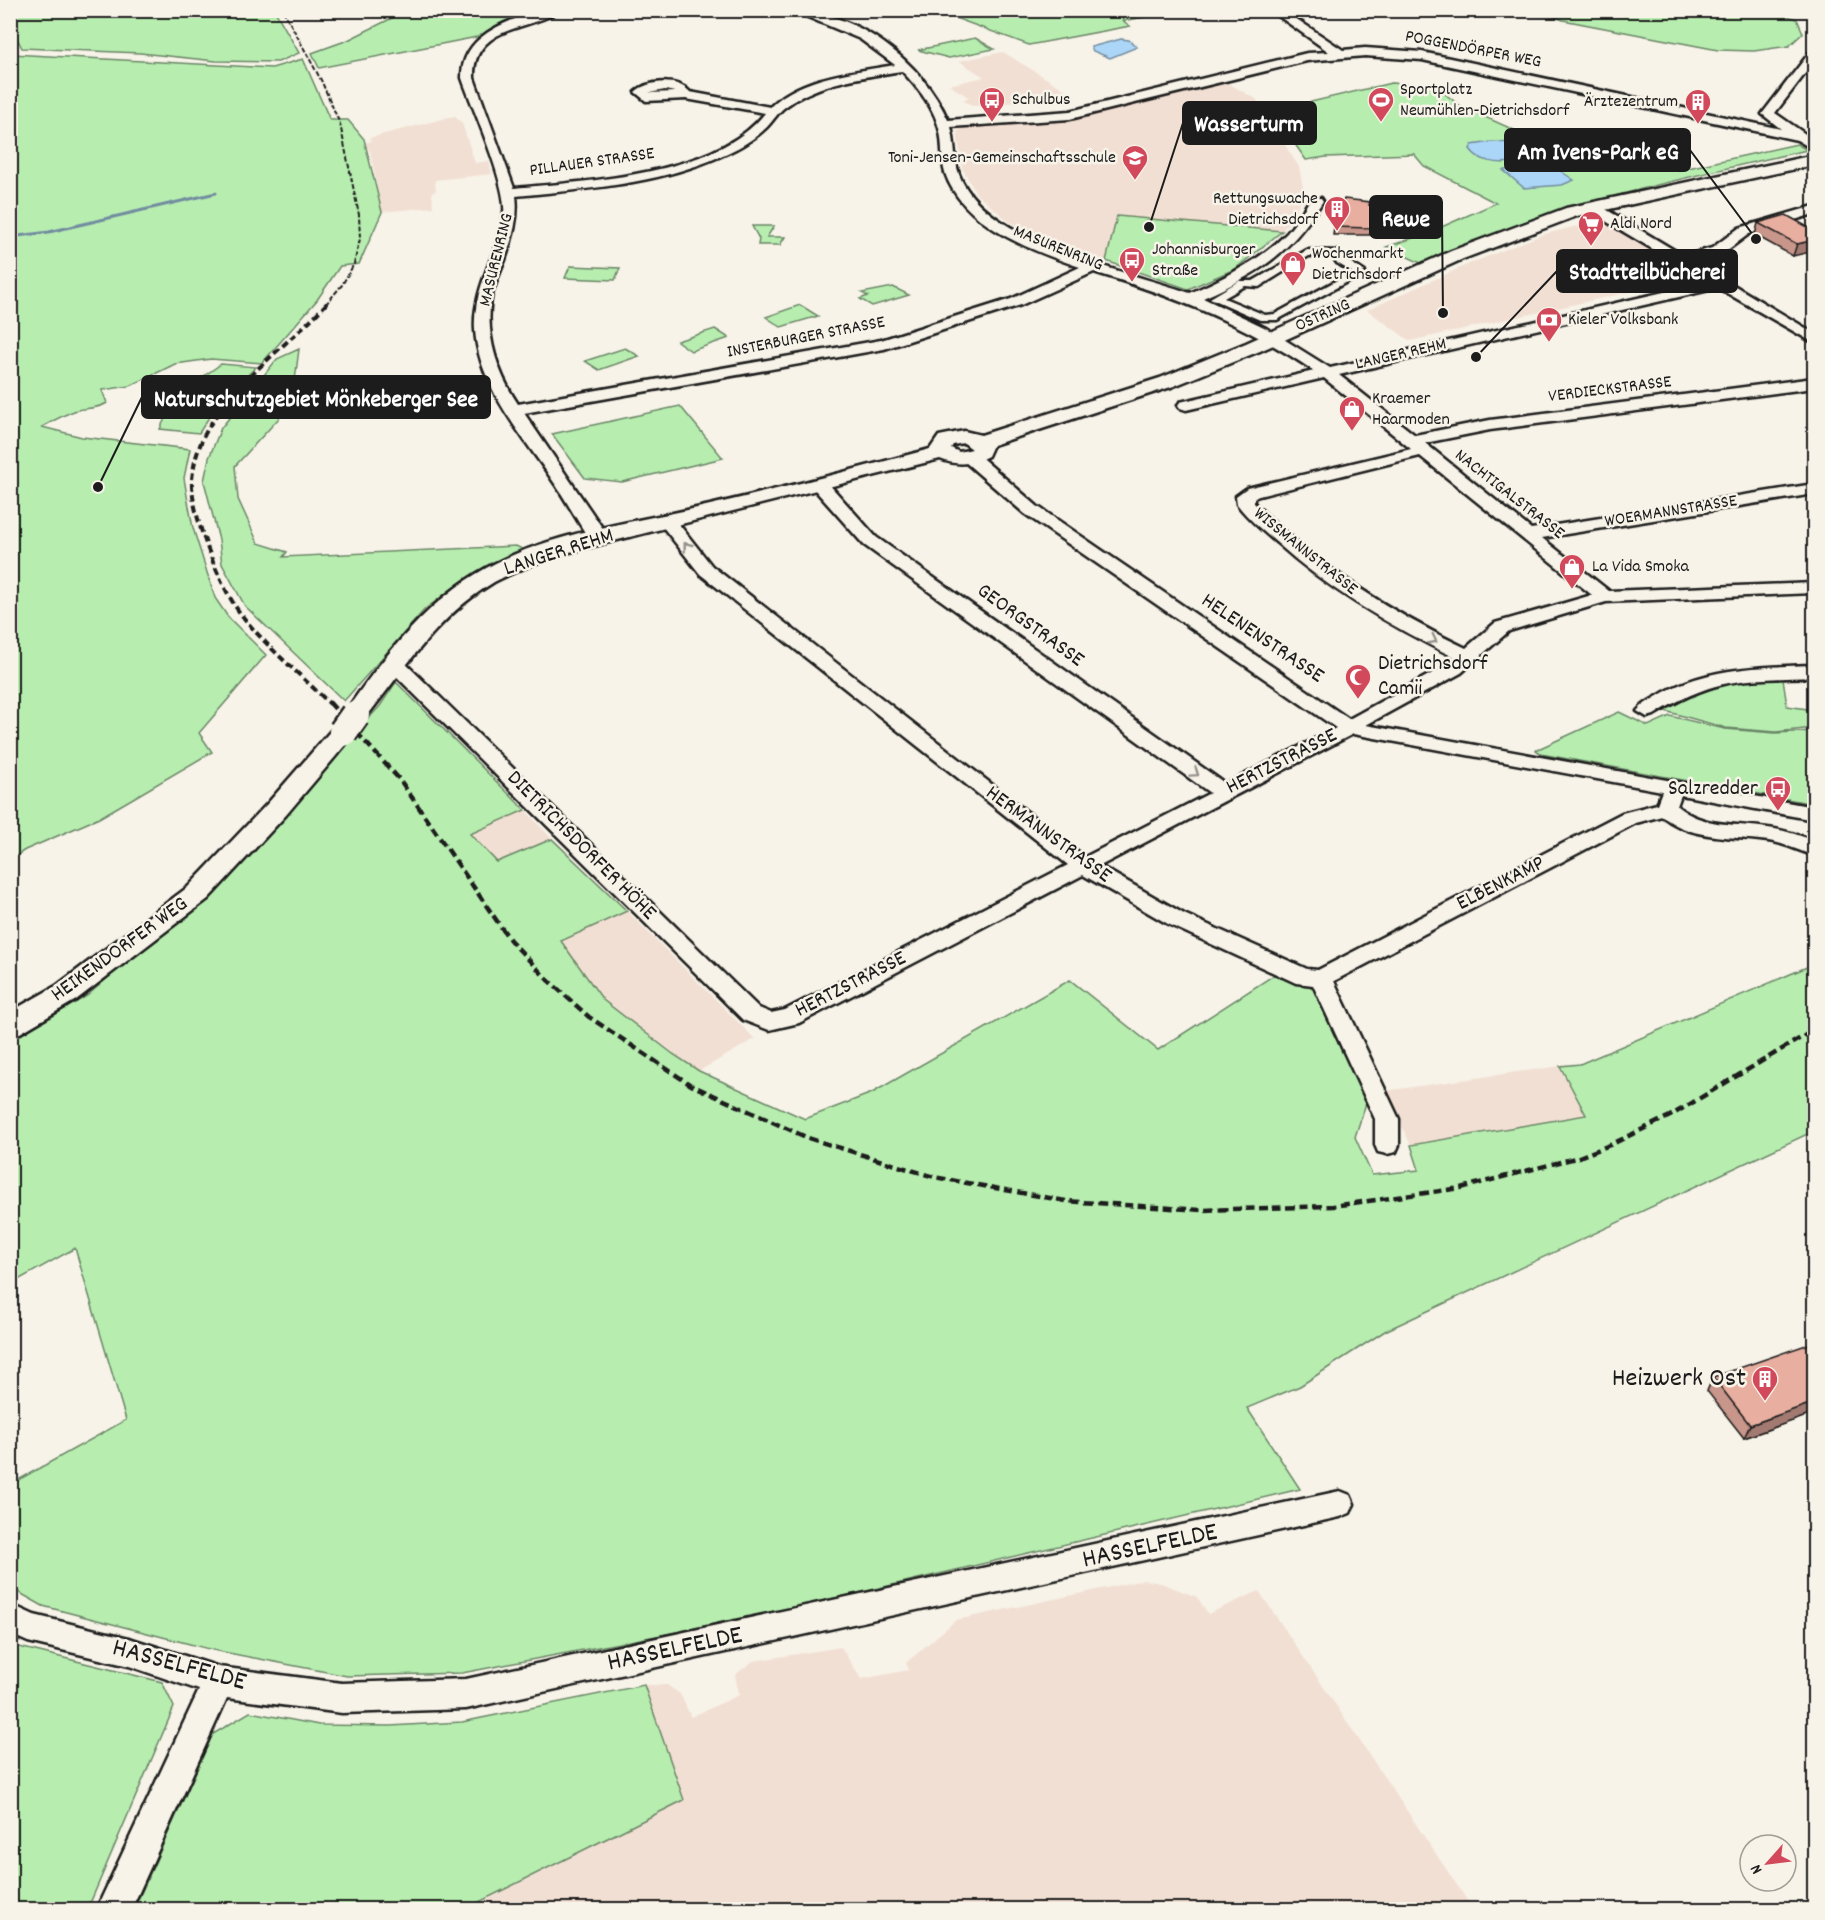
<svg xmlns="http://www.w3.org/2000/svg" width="1825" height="1920" viewBox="0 0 1825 1920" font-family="Dekko,sans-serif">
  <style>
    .built { fill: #f2dfd3 }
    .green { fill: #b7eeb0; stroke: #6a8566; stroke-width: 1.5 }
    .water { fill: #acd6f7; stroke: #728c9f; stroke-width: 1.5 }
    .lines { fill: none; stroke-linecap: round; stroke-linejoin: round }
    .stream { stroke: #728c9f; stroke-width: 3 }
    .pedestrian-casing { stroke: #1c1c1c; stroke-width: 5 }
    .minor-casing { stroke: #1c1c1c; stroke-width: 5 }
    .tertiary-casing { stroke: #1c1c1c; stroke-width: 5 }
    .pedestrian { fill: #f7f3e8; fill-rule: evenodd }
    .minor { fill: #f7f3e8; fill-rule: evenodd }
    .tertiary { fill: #f7f3e8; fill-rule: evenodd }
    .rail-far2 { stroke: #1c1c1c; stroke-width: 2; stroke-dasharray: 5 2; stroke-linecap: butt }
    .rail-far1 { stroke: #1c1c1c; stroke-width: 4; stroke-dasharray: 7 4; stroke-linecap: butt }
    .rail { stroke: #1c1c1c; stroke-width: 4.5; stroke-dasharray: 9 4.5; stroke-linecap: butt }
    .tertiary-bridge-casing { stroke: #1c1c1c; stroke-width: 33; stroke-linecap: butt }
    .tertiary-bridge { stroke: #f7f3e8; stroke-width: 28 }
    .wall { fill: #c8968a; stroke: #1c1c1c; stroke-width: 1.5 }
    .shaded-wall { fill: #a27a71; stroke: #1c1c1c; stroke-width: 1.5 }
    .building { fill: #e8afa1; stroke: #1c1c1c; stroke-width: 1.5 }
    .oneway { stroke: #94928c }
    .labels { text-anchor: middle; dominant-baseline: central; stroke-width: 5; stroke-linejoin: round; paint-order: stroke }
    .far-street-label { font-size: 18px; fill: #1c1c1c; stroke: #f7f3e8 }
    .far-poi-label { font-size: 18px; fill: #1c1c1c; stroke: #f7f3e8; text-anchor: start }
    .street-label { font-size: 22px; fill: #1c1c1c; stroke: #f7f3e8 }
    .poi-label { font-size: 22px; fill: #1c1c1c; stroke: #f7f3e8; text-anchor: start }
    .near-poi-label { font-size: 27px; fill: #1c1c1c; stroke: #f7f3e8; text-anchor: end }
    .near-street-label { font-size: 27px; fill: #1c1c1c; stroke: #f7f3e8 }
    .leader { fill: none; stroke: #1c1c1c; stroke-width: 2 }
    .callout-dot { fill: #1c1c1c; stroke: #f7f3e8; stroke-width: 2 }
    .callout { fill: #1c1c1c; stroke: #1c1c1c; stroke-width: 2 }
    .callout-label { font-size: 24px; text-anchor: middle; font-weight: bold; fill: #fff }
  </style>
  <rect width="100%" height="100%" fill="#f7f3e8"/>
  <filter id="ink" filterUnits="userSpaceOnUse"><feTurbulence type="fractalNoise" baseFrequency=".0167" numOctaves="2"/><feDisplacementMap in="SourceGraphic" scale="12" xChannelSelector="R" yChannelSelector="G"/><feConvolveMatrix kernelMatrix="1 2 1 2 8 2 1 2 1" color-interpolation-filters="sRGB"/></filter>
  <g filter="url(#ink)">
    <path class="built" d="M1003,52L1077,97L972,106L963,100L970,98L949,85L984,77L959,61Z
      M1224,81L1256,99L1299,167L1304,193L1292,218L1282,231L1117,216L1106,261L1048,241L1010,222L977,195L962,168L957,131L965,127L1040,123L1074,118Z
      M454,116L462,123L475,163L489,161L492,174L435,180L436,191L432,192L433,207L382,212L370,151L364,143L372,141L369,138Z
      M1594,222L1610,225L1697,277L1410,341L1367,310L1464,266L1541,235Z
      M525,810L552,839L497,863L470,834Z
      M627,911L755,1039L699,1071L673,1054L603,1000L561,941Z
      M1560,1066L1587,1115L1411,1145L1385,1091Z
      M1143,1580L1161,1583L1197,1597L1208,1614L1259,1591L1473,1909L465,1910L684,1800L644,1685H667L680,1694L691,1717L739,1695L735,1675L753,1661L841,1647L861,1679L909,1670L906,1663L956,1620Z"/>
    <path class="green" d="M11,10L275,11L299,53L278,62L216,61L140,53L22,48L11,27Z
      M406,11H544L477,37L319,68L312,53L348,40Z
      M1151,11L1155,15L1123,21L1130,26L1029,45L936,11Z
      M1540,11H1773L1797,19L1803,33L1789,46L1754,51L1718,50L1563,20Z
      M975,38L994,49L949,58L918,50Z
      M11,54L272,68L303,59L330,120H348L364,139L382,212L359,264L340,266L317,300L262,363L211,359L175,364L130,386L102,390L107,403C96,410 85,407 74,411C63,415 53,421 42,427L82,437L190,449L184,478L187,496L193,528L215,598L228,617L266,655L199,733L212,752L99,818L25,850L11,859Z
      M1391,83L1434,85L1469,113L1474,112L1532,138L1569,137L1679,170L1797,144L1807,150C1676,179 1545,208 1423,264L1386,247L1428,233L1496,203L1424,166L1414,154L1326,157L1306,160L1276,117L1277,110Z
      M1117,216L1282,231L1235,269L1188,289L1106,261Z
      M752,226H774L767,237H785L780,245H758L759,239Z
      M570,266L620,268L615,280L565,278Z
      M893,287L909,295L872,306L860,299L868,296L862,293Z
      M800,305L818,316L781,327L766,317Z
      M715,329L729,338L691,351L677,341Z
      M625,348L639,356L599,370L585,361Z
      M299,349L292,404L235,466L238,499L258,543L287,552L283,557L516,546L524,550L469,577L425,609L344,701L245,606L222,564L219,540L204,481L209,458L221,428L277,359Z
      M221,364L256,367L216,406L199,433L160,429L169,410L189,399L197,381Z
      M680,406L723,458L622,482L585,478L552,434Z
      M1730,678L1783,679L1787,706L1814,710V728L1776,732L1726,728L1658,709Z
      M396,682L525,810L470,834L497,862L552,839L627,911L561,941L603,1000L673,1054L699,1071L805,1119L872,1093L1070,980L1158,1050L1277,973L1314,988L1321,996L1368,1097L1355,1137L1372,1175L1419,1170L1411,1145L1586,1115L1560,1066L1580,1064L1814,964V1131L1385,1331L1300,1386L1247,1408L1300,1489L858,1593L698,1628L462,1673L347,1676L213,1650L43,1606L11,1588V1484L126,1420L75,1248L11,1284L10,1041L87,996L228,873L380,706Z
      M1619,712L1648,726L1670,716L1725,729L1775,733L1814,731V804L1541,754L1536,750Z
      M11,1645L162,1682L174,1707L91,1901L79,1909H11Z
      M644,1685L684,1800L465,1909H134L213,1734L250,1712L319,1725L390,1726L462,1722Z"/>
    <path class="water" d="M1121,39L1129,40L1137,47L1110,58L1093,51L1091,47Z
      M1491,142L1517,143L1518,157L1512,162C1497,164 1479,162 1470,149L1472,145Z
      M1553,166L1574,180L1562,185L1524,188L1503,170Z"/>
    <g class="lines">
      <path class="stream" d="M10,237L49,232L216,193"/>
      <g class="pedestrian-casing">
        <path id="pedestrian" d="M1307,250L1339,251L1345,259L1365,272L1277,320H1260L1210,298L1239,281H1253ZM1309,256H1332L1337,263L1352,272L1275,314L1265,315L1224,298L1245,286L1259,287Z"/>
      </g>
      <g class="minor-casing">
        <path id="minor" d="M541,10H561C531,31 472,24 474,78L514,188C587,181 716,176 765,113L686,99L646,101L635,92C648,80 678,78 690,92L770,107C801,76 855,72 895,65L860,39L791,10C855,10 923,62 948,120L1070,111L1307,53L1329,52L1270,10H1283L1343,50L1365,48L1422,52L1781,129L1762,114L1810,52H1814V62L1775,113L1814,140V150L1797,140L1422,60L1365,56L1307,61L1070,119L951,127C956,145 953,164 962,181C995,245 1127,271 1190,293C1224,278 1260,261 1287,233C1296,223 1303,210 1311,198H1321L1323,201C1288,255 1261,272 1203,298L1266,328L1330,368L1708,282L1587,210V204H1597L1684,256L1712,248L1739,228L1814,206V214L1749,234L1722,254L1695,262L1814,333V343L1718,288L1339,375L1415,435L1490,420L1814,378V388L1490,430L1425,443L1531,529L1814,484V494L1542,538L1609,591L1814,583V593L1606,602L1509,631L1461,673L1366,725L1814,807V820L1681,795L1677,806C1703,828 1737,823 1768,828C1784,830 1800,835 1814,841V855C1801,852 1788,845 1774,842C1737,835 1694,842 1662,816L1636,823L1334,981L1399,1119V1145L1396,1152L1387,1154L1378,1152L1375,1145V1119L1313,985L1296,983L1168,924L1083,875L799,1023L769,1030L743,1020L389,669L386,665L389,661H403L759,1008L771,1013L785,1010L1068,865L700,574L659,522L662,518H674L712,566L1085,857L1210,793L864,545L815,490L813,486L815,482H827L876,537L1226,784L1336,728L1025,514L964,461L962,457L964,453H976L1037,506L1349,719L1447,665L1456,658C1392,627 1330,591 1277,543C1263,531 1248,519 1237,504L1236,496L1247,488L1411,449L1324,378L1186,410L1180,408L1178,405L1180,402L1314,371C1244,323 1175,297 1094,272L1021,305L884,349L524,413L603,529L607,539L604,543H592C578,523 567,501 553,481C523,436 479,387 475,330C472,288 499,253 504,212C507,185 472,107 462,78C461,35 507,21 541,10ZM902,71C918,88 935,108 940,132C943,146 941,160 945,173C963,226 1033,251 1080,267L1011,299L881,340L518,404C498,374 485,336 491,299C494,286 500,272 505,260C512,239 519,218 516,196C585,189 656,185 721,156C737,149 754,140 767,127C773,121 778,112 785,107C818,82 863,77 902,71ZM665,90L675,92L649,93ZM1420,456L1592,595L1495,623L1466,648C1388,611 1316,564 1254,503V498L1259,496ZM1353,734L1662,791L1657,804L1622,813L1318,970L1307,969L1184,914L1100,866Z
          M1814,665V677C1745,680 1716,676 1654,715L1647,717L1637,711C1642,705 1649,701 1656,697C1704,667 1759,667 1814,665Z
          M1340,1491L1350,1495L1354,1504L1350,1513L1340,1517L466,1709L342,1713L227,1698L131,1910H96L199,1690L129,1666L28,1642L10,1634V1604L34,1615L129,1638L219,1667L342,1683L466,1679Z"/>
      </g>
      <g class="tertiary-casing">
        <path id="tertiary" d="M1814,155V165L1577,216L1463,259L1260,351L1174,386L993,445L988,456C972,465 957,466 940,459L554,556C534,564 513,572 494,582C438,615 403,671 364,720L355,722L346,720L343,715C379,663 421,608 476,574C544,532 633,523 710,505C783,488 857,469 930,449L939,436L964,431L981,435L1160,378L1246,343L1451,251L1566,208ZM964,443L972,449L959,452L951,448L953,445Z
          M343,724L352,727L356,732L352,737L286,815L208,899L76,1000L20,1033L10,1036V1012L56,986L188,887L268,803L334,727Z"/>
      </g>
      <use href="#pedestrian" class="pedestrian"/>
      <use href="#minor" class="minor"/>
      <use href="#tertiary" class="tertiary"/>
      <path class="rail-far2" d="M283,10L321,80L340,124L359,215L360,239L354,264L342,285L326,304"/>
      <path class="rail-far1" d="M327,303C292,341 249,371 218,413C203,433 194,456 192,480C190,512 220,587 240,613C265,646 300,674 330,704"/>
      <path class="rail" d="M329,702L400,780L510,940L548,980L589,1017L691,1085L808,1138L934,1177L1066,1201L1201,1210L1333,1206L1461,1188L1579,1157L1610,1145L1670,1116L1814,1030"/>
      <g class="tertiary-bridge-casing">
        <path id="tertiary-bridge" d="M343,732L355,715"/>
      </g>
      <use href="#tertiary-bridge" class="tertiary-bridge"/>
    </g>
    <path class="wall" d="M1370,205L1377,213L1370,235H1333L1334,227Z
      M1758,223L1815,231L1793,256L1755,235Z
      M1654,261L1696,278L1670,284L1651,272Z
      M1815,1347V1413L1744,1438L1707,1391L1713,1377Z"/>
    <path class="shaded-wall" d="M1378,206L1377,213L1370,235L1371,228Z
      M1815,240V251L1793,256L1797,244Z
      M1699,266L1696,278L1670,284L1673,272Z
      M1815,1402V1413L1744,1438L1750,1425Z"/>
    <path class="building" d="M1344,199L1370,202L1369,205L1378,206L1371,228L1334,227Z
      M1786,215L1815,231V240L1797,244L1758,223Z
      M1812,1343L1815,1347V1402L1750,1425L1713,1377Z"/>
    <defs><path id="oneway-chevron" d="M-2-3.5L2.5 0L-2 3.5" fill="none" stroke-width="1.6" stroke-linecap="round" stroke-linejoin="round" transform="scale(1.5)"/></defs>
    <g class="oneway">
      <use href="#oneway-chevron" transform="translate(687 546) rotate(-128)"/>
      <use href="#oneway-chevron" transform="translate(1433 640) rotate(27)"/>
      <use href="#oneway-chevron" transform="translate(1195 773) rotate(35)"/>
    </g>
  </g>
  <defs>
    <g id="bus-pin" transform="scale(1.35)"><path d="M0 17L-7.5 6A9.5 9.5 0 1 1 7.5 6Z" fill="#d1495b" stroke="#f7f3e8"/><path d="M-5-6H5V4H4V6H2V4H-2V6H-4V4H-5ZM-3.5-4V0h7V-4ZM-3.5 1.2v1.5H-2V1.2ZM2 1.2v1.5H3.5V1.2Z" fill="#fff"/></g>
    <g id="stadium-pin" transform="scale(1.35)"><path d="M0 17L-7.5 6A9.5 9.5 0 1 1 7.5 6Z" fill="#d1495b" stroke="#f7f3e8"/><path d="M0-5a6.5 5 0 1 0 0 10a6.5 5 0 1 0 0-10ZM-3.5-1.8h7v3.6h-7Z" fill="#fff"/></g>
    <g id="building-pin" transform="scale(1.35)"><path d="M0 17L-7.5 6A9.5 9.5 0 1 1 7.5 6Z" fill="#d1495b" stroke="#f7f3e8"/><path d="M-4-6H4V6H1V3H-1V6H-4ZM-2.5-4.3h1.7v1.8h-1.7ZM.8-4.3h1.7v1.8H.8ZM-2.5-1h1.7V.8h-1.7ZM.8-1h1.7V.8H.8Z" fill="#fff"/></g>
    <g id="school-pin" transform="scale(1.35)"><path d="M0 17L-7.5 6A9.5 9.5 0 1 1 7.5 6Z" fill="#d1495b" stroke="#f7f3e8"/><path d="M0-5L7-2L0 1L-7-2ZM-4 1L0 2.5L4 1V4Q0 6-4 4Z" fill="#fff"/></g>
    <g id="supermarket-pin" transform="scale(1.35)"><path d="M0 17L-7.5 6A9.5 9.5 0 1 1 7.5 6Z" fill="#d1495b" stroke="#f7f3e8"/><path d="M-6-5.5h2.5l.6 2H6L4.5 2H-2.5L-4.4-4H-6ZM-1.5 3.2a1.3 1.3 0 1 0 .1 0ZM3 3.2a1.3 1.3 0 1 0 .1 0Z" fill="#fff"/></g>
    <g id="shop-pin" transform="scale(1.35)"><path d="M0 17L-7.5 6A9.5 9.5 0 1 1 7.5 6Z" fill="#d1495b" stroke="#f7f3e8"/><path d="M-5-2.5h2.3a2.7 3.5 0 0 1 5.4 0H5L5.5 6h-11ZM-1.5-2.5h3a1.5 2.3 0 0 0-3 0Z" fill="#fff"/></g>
    <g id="bank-pin" transform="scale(1.35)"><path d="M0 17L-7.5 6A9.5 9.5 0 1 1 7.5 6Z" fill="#d1495b" stroke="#f7f3e8"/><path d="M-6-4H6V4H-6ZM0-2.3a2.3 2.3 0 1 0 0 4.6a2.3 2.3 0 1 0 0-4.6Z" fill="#fff"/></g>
    <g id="mosque-pin" transform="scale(1.35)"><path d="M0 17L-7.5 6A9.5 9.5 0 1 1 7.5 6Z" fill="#d1495b" stroke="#f7f3e8"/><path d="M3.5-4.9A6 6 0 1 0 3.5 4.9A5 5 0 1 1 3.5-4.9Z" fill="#fff"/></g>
  </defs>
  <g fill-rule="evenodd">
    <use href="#bus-pin" x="992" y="100"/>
    <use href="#stadium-pin" x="1381" y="100"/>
    <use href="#building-pin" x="1698" y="102"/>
    <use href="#school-pin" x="1135" y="158"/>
    <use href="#building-pin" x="1337" y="209"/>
    <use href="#supermarket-pin" x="1591" y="224"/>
    <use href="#bus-pin" x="1132" y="260"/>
    <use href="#shop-pin" x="1293" y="264"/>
    <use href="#bank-pin" x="1549" y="320"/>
    <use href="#shop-pin" x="1352" y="409"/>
    <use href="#shop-pin" x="1572" y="567"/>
    <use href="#mosque-pin" x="1358" y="677"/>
    <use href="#bus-pin" x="1778" y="789"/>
    <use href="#building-pin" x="1765" y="1379"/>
  </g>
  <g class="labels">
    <g class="far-street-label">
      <text transform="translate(1473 50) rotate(11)">POGGENDÖRPER WEG</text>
      <text transform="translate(592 163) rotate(-8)">PILLAUER STRASSE</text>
      <text transform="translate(1058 249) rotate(22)">MASURENRING</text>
      <text transform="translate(497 260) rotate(-76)">MASURENRING</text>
      <text transform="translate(1323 316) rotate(-24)">OSTRING</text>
      <text transform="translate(806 338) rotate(-11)">INSTERBURGER STRASSE</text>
      <text transform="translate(1401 355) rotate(-13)">LANGER REHM</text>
      <text transform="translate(1610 390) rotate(-7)">VERDIECKSTRASSE</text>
      <text transform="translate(1509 495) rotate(38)">NACHTIGALSTRASSE</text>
      <text transform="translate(1671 512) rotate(-9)">WOERMANNSTRASSE</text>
      <text transform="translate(1305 552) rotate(39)">WISSMANNSTRASSE</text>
    </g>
    <g class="far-poi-label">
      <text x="1400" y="90">Sportplatz<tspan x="1400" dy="21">Neumühlen-Dietrichsdorf</tspan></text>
      <text x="1012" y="100">Schulbus</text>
      <text x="1678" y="102" text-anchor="end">Ärztezentrum</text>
      <text x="1116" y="158" text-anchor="end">Toni-Jensen-Gemeinschaftsschule</text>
      <text x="1318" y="199" text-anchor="end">Rettungswache<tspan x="1318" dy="21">Dietrichsdorf</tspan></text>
      <text x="1610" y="224">Aldi Nord</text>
      <text x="1152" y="250">Johannisburger<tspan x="1152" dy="21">Straße</tspan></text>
      <text x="1312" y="254">Wochenmarkt<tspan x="1312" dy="21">Dietrichsdorf</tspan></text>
      <text x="1568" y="320">Kieler Volksbank</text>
      <text x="1372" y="399">Kraemer<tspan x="1372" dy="21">Haarmoden</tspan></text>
      <text x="1592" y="567">La Vida Smoka</text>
    </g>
    <g class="street-label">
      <text transform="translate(559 553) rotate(-18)">LANGER REHM</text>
      <text transform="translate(1030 626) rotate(36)">GEORGSTRASSE</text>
      <text transform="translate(1262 639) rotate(34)">HELENENSTRASSE</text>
      <text transform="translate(1282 762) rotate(-27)">HERTZSTRASSE</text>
      <text transform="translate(1048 835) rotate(36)">HERMANNSTRASSE</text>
      <text transform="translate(581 846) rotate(45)">DIETRICHSDORFER HÖHE</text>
      <text transform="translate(1501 884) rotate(-27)">ELBENKAMP</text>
      <text transform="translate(120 950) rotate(-36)">HEIKENDORFER WEG</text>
      <text transform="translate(851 985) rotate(-27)">HERTZSTRASSE</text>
    </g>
    <g class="poi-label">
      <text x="1378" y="664">Dietrichsdorf<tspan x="1378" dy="25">Camii</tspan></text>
      <text x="1758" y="789" text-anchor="end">Salzredder</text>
    </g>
    <g class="near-poi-label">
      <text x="1746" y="1379">Heizwerk Ost</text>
    </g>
    <g class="near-street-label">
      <text transform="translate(1150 1547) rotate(-12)">HASSELFELDE</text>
      <text transform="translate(675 1650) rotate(-12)">HASSELFELDE</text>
      <text transform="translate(179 1666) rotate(15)">HASSELFELDE</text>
    </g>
  </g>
  <path class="leader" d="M1149 227L1183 123M1756 239L1690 150M1443 313L1442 217M1476 357L1557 271M98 487L142 397"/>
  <g class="callout-dot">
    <circle cx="1149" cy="227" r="6"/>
    <circle cx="1756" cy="239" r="6"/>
    <circle cx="1443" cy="313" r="6"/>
    <circle cx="1476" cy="357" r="6"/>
    <circle cx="98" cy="487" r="6"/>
  </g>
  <g class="callout">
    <rect x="1183" y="102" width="133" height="42" rx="6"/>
    <rect x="1505" y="129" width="185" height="42" rx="6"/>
    <rect x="1370" y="196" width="72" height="42" rx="6"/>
    <rect x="1557" y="250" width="180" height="42" rx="6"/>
    <rect x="142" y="376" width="348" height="42" rx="6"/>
  </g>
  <g class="callout-label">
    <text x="1249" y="131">Wasserturm</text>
    <text x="1598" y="159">Am Ivens-Park eG</text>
    <text x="1406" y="226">Rewe</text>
    <text x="1647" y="279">Stadtteilbücherei</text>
    <text x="316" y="406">Naturschutzgebiet Mönkeberger See</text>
  </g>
  <rect width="1825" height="1920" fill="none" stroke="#f7f3e8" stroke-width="36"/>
  <rect x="18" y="18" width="1789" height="1884" fill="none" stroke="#1c1c1c" stroke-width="2" filter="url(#ink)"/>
  <g transform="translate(1768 1863) rotate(242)"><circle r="28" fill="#f7f3e8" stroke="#9f9d96" stroke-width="1.5"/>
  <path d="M0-4.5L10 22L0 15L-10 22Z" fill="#d1495b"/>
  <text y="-9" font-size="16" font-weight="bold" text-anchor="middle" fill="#1c1c1c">N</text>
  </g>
</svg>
